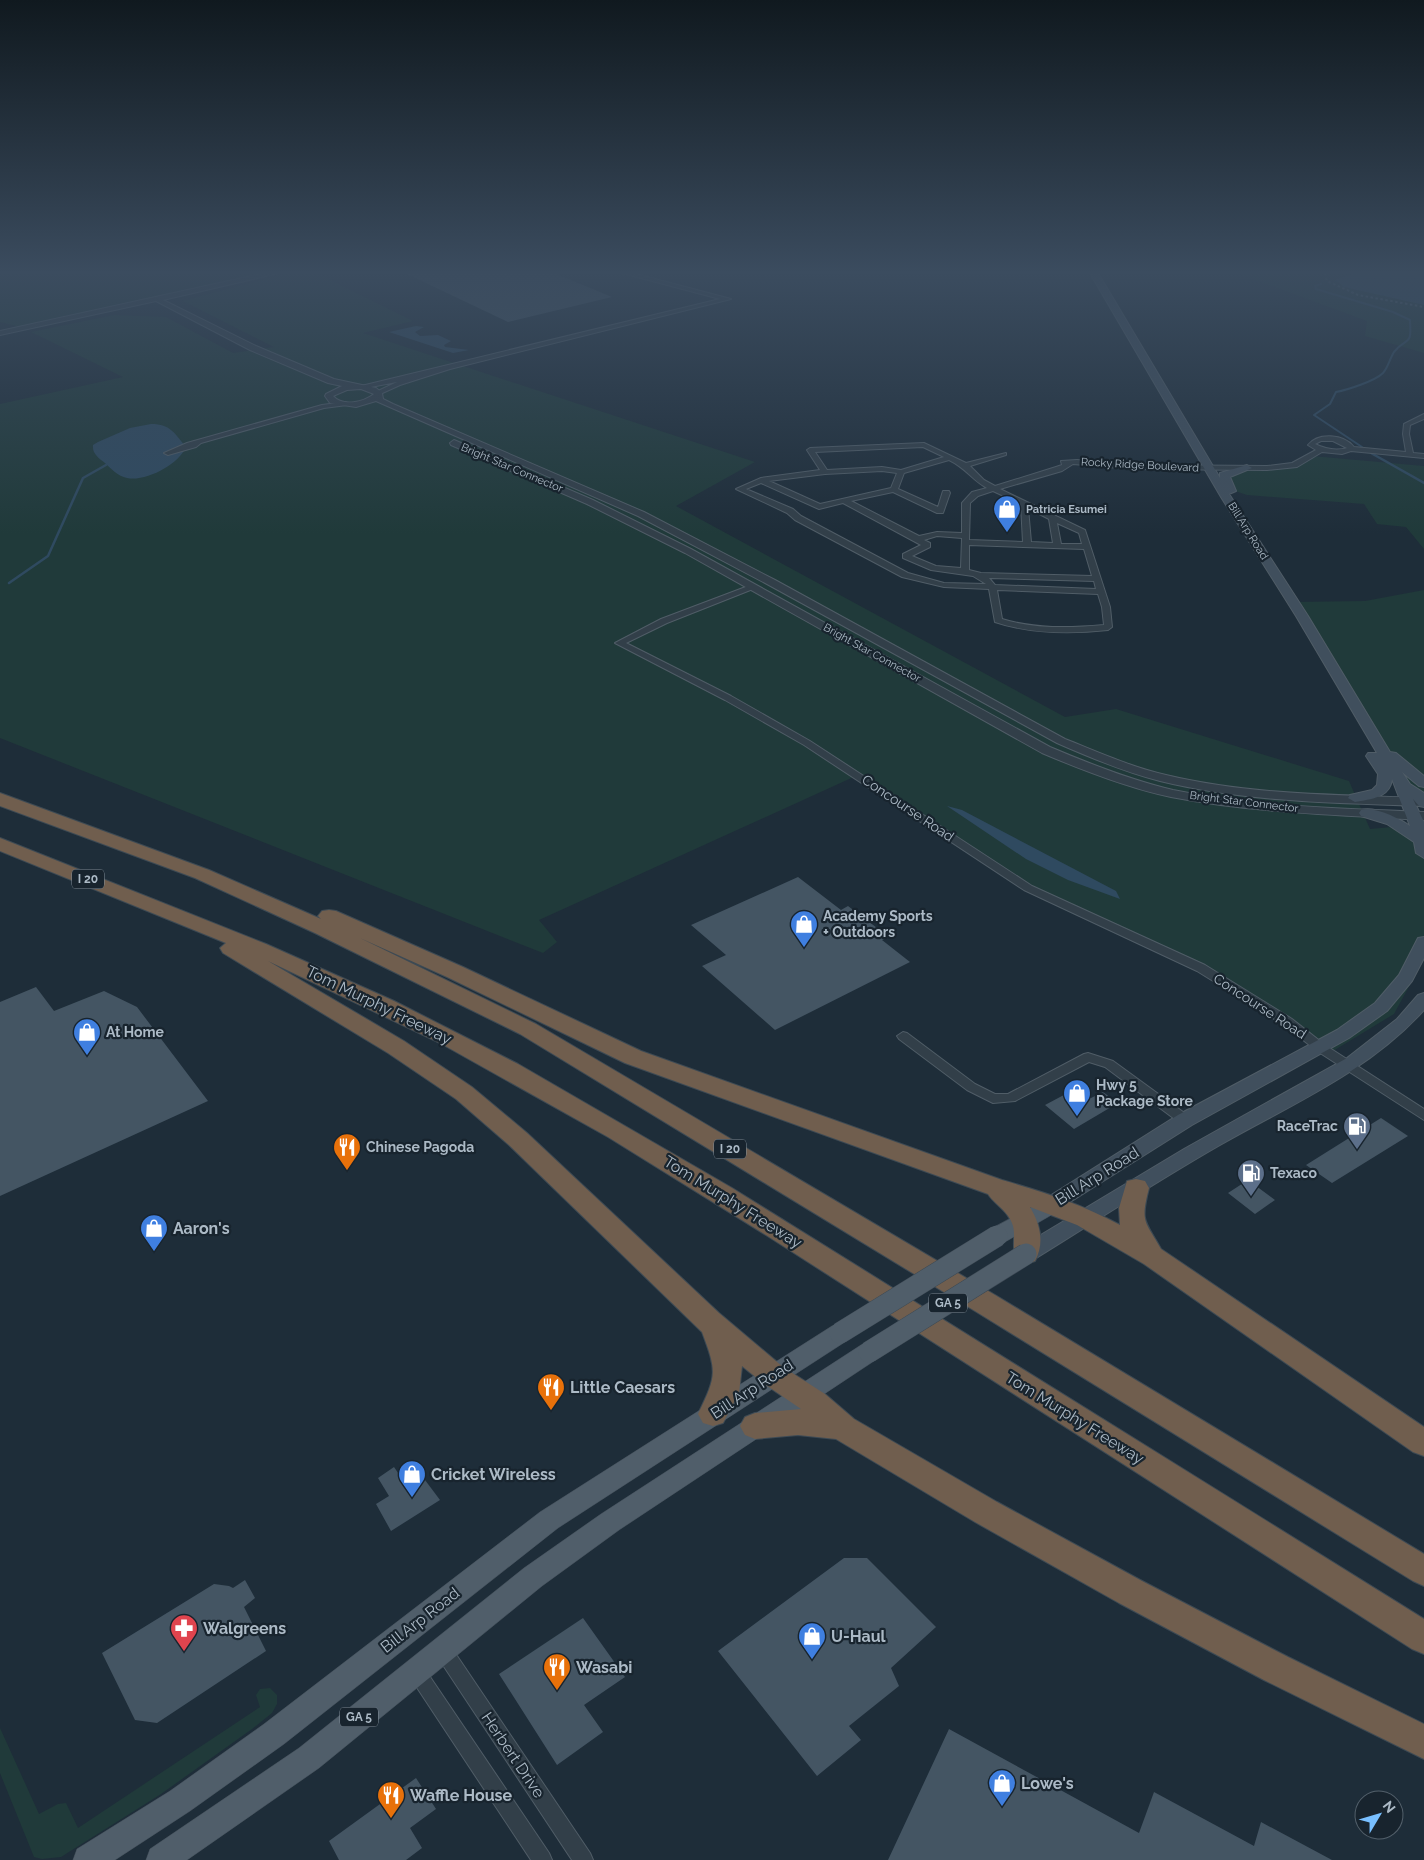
<svg xmlns="http://www.w3.org/2000/svg" width="1424" height="1860" viewBox="0 0 1424 1860" font-family="Raleway,sans-serif">
  <style>
    .green { fill: #203a3a }
    .water { fill: #2f4a60 }
    .lines { fill: none; stroke-linecap: round; stroke-linejoin: round }
    .stream-far1 { stroke: #2f4a60; stroke-width: 2 }
    .stream { stroke: #2f4a60; stroke-width: 2.5 }
    .building { fill: #445563 }
    .minor-casing { stroke: #505d67; stroke-width: 2 }
    .tertiary-casing { stroke: #505d67; stroke-width: 2 }
    .secondary-casing { stroke: #505d67; stroke-width: 2 }
    .primary-casing { stroke: #3c4853; stroke-width: 1 }
    .motorway-casing { stroke: #3d4a54; stroke-width: 2 }
    .minor { fill: #323f49; fill-rule: evenodd }
    .tertiary { fill: #323f49; fill-rule: evenodd }
    .secondary { fill: #404f5d; fill-rule: evenodd }
    .primary { fill: #505e6a; fill-rule: evenodd }
    .motorway { fill: #705e4e; fill-rule: evenodd }
    .rail { stroke: #536471; stroke-width: 2; stroke-dasharray: 2.5 2.5; stroke-linecap: butt }
    .primary-bridge-casing { stroke: #3c4853; stroke-width: 22; stroke-linecap: butt }
    .primary-bridge { stroke: #505e6a; stroke-width: 21 }
    .labels { text-anchor: middle; dominant-baseline: central; stroke-width: 4.5; stroke-linejoin: round; paint-order: stroke }
    .far-street-label { font-size: 11px; fill: #acbac6; stroke: #18242e }
    .far-poi-label { font-size: 11px; font-weight: bold; fill: #acbac6; stroke: #18242e; text-anchor: start }
    .shield { fill: #18242e; stroke: #808d98; stroke-width: 1 }
    .shield-label { font-size: 12px; font-weight: bold; fill: #acbac6 }
    .street-label { font-size: 14px; fill: #acbac6; stroke: #18242e }
    .poi-label { font-size: 14px; font-weight: bold; fill: #acbac6; stroke: #18242e; text-anchor: start }
    .near-street-label { font-size: 16px; fill: #acbac6; stroke: #18242e }
    .near-poi-label { font-size: 16px; font-weight: bold; fill: #acbac6; stroke: #18242e; text-anchor: start }
  </style>
  <rect width="100%" height="100%" fill="#1e2d39"/>
  <path class="green" d="M0,273H273L209,290L24,328L0,322Z
    M288,273H316L413,321L363,333L755,462L676,506L1065,717L1116,709L1349,781L1370,829L1424,824V959L1394,1014L1333,1051L1201,968L1028,888L858,775L539,920L557,942L543,953L0,738V404L123,377L31,332L114,315L166,317L233,353L274,347L183,301Z
    M1237,273H1424V353L1365,336L1367,321Z
    M1312,456L1424,466V549L1406,527L1377,524L1364,504L1247,495L1232,490L1229,472L1294,465Z
    M1424,590V802L1404,787L1293,602L1365,601Z
    M270,1688L277,1695V1704L272,1713L252,1729L161,1794L61,1857L42,1859L34,1857L0,1773V1728L39,1814L58,1804L66,1803L78,1828L260,1707L256,1695L260,1689Z"/>
  <path class="water" d="M1355,273H1424V305L1344,287L1335,280Z
    M416,326L424,327L415,332L420,336L438,335L451,341L444,345L445,347L469,350L453,353L389,332Z
    M151,424C171,424 175,434 186,447C179,464 146,482 127,478C118,476 111,469 105,463C99,458 92,454 93,445L98,442L130,428Z
    M947,806L962,810L1116,891L1120,899L1068,880L1026,859Z"/>
  <g class="lines">
    <path class="stream-far1" d="M1321,284L1315,286L1316,289L1393,312L1410,320C1412,348 1407,336 1394,352C1390,358 1388,368 1383,373C1375,381 1347,390 1336,392L1330,404L1314,415L1362,447"/>
    <path class="stream" d="M1371,453L1424,483
      M9,583L48,556L83,478L106,465"/>
  </g>
  <path class="building" d="M405,273H554L612,297L508,322Z
    M798,877L841,910L848,906L889,937L882,940L910,962L775,1030L702,966L726,955L691,925Z
    M36,987L54,1011L104,991L137,1007L208,1101L0,1196V1002Z
    M1077,1088L1091,1098L1103,1092L1118,1103L1074,1129L1045,1105Z
    M1381,1118L1408,1136L1332,1183L1306,1165Z
    M1248,1180L1275,1200L1255,1214L1228,1193Z
    M394,1467L407,1486L422,1476L440,1500L391,1531L376,1504L389,1496L378,1478Z
    M844,1558H867L936,1627L891,1668L899,1686L849,1726L861,1740L817,1776L718,1651Z
    M245,1580L255,1598L244,1607L266,1651L157,1723L135,1720L102,1653L214,1584L229,1586L233,1588Z
    M583,1618L625,1677L584,1705L603,1732L557,1765L499,1674Z
    M949,1729L1139,1833L1154,1792L1254,1846L1261,1822L1332,1860H888Z
    M416,1778L436,1809L410,1828L422,1848L406,1860H339L329,1841Z"/>
  <g class="lines">
    <g class="minor-casing">
      <path id="minor" d="M622,273H632L731,299L450,369L400,385L378,395L376,394V392L397,382L360,389L357,387L720,299Z
        M345,402L347,403V405L324,408L201,443L196,447L168,455L164,453L187,443L322,405Z
        M1424,414V419L1410,425L1409,434L1413,453L1424,454V458L1351,451L1342,454L1322,452L1297,467L1267,470L1131,469L1073,464L1062,471L1000,489L1085,530L1110,607L1112,627L1108,630C1070,634 1031,634 995,622L989,589L944,587L902,577L795,520L787,513L736,489L761,478L820,470L807,450L810,448L924,443L966,463L1006,453V455L970,466L984,480L995,486L1056,467L1062,465L1061,461L1077,460L1131,465L1267,466L1292,463L1316,450L1308,445C1318,432 1344,434 1354,447L1406,452L1403,434L1404,424ZM1321,441H1333L1347,448C1337,451 1325,449 1315,444ZM923,447L944,457L901,470L882,467L827,470L815,452ZM949,460C966,468 972,480 987,488L972,492L962,503V533L937,532L919,536L851,501L893,492L937,513H943L950,493L949,491H943L938,507L898,489L904,473ZM882,471L897,473L891,488L820,504L769,481L825,474ZM761,483L819,509L843,503L921,545L903,554V558L931,570L973,576L986,584L944,583L908,573L801,516L793,509L746,489ZM993,491L1021,504L1023,542L969,540L970,503L978,496ZM1028,508L1049,519L1053,543L1031,542ZM1057,523L1079,533L1082,544H1061ZM937,536L962,538L961,568L936,566L912,556L930,547V543L924,540ZM969,545L1084,549L1092,576L981,573L969,570ZM989,578L1094,581L1096,589L995,585ZM997,590L1098,594L1102,607L1104,625C1070,628 1034,629 1002,619Z
        M751,585L758,587L667,623L626,643L731,696L810,741L1032,886L1205,965L1292,1019L1325,1045L1424,1109V1120L1317,1051L1284,1025L1197,971L1024,890L804,745L725,700L615,643L661,619Z
        M903,1032L907,1033L975,1084L995,1094H1008L1084,1054L1088,1053L1113,1061L1190,1117L1191,1120L1190,1123H1180L1105,1067L1089,1062L1015,1101L993,1103L967,1090L899,1039L897,1036Z
        M443,1641L449,1644L590,1853L593,1860H572L437,1656L434,1650L437,1644Z
        M416,1662L422,1665L549,1853L552,1860H531L410,1677L407,1671L410,1665Z"/>
    </g>
    <g class="tertiary-casing">
      <path id="tertiary" d="M265,273H279L163,300L256,346L334,379L376,388L382,393L383,399L393,404L644,512L775,580L1065,739C1098,752 1131,767 1166,775C1250,795 1338,795 1424,798V806C1336,803 1246,802 1160,781C1125,772 1091,758 1057,743L767,584L638,516L376,401L356,407L330,403L325,396L326,394L342,386L328,383L250,350L156,301L0,335V331ZM361,389L374,394C364,402 343,407 333,396L347,390Z
        M454,440L593,500L691,549L1050,747C1090,764 1131,780 1173,790C1255,807 1340,808 1424,812V820C1339,815 1254,813 1171,797C1128,788 1082,770 1042,753L685,553L587,504L451,445L450,443Z"/>
    </g>
    <g class="secondary-casing">
      <path id="secondary" d="M1090,273H1098L1220,478V473L1247,465L1252,468L1230,477L1236,491L1229,494L1308,616L1390,752L1396,753L1424,776V787L1419,786L1402,772L1410,784L1424,793V807L1419,806L1413,799L1424,822V858L1416,853L1414,842L1387,824L1361,816L1359,813L1361,810C1376,806 1398,818 1410,826L1392,779C1390,798 1371,799 1355,802L1348,798L1350,795L1372,790L1377,785L1378,774L1366,756L1368,753H1377L1296,616L1221,497Z
        M1424,937V958L1412,981L1387,1011L1349,1038L1192,1125L1059,1209L1052,1211L1045,1209L1042,1204L1045,1199L1178,1115L1337,1030L1375,1003L1399,975L1418,938Z
        M1424,993V1010C1368,1072 1292,1104 1220,1145C1157,1181 1096,1221 1033,1260L1026,1262L1019,1260L1016,1254L1019,1248L1184,1149L1347,1058L1397,1019L1418,995Z"/>
    </g>
    <g class="primary-casing">
      <path id="primary" d="M1052,1196L1060,1198L1063,1204L1060,1210L1005,1242L997,1244L989,1242L986,1236L989,1230Z
        M840,1324L848,1326L852,1333L848,1340L558,1528L284,1744L190,1811L115,1860H73L77,1849L170,1791L264,1724L540,1512L832,1326Z
        M869,1342L877,1345L881,1352L877,1359L619,1530L542,1586L319,1768L187,1860H146L150,1849L299,1748L524,1568L601,1514L861,1345Z"/>
    </g>
    <g class="motorway-casing">
      <path id="motorway" d="M0,793L209,870L321,919L318,916L322,911L329,910L336,911L463,967L641,1051L1002,1180C1043,1192 1082,1204 1120,1225L1119,1208L1127,1181L1136,1179L1145,1181L1149,1188C1140,1223 1145,1220 1161,1249L1424,1427V1456L1413,1452L1144,1264L1077,1225L1030,1207C1040,1224 1045,1243 1035,1261L1026,1264L1017,1261C1011,1250 1016,1238 1013,1226C1009,1211 995,1205 988,1194L625,1063L447,977L360,938L536,1024L995,1295L1424,1554V1586L1413,1581L975,1311L520,1034L315,933L195,878L0,806Z
        M0,838L266,944L394,1001L518,1064L732,1188L1424,1619V1654L1412,1649L766,1235L608,1137L440,1043L268,961L404,1041L472,1087L527,1133L719,1313L783,1367L825,1394L854,1419L997,1502L1142,1581L1288,1657L1424,1724V1759L1264,1680L1119,1603L975,1522L836,1439L798,1435L755,1439L745,1435L740,1426L745,1417L755,1413L801,1409L763,1383L742,1366L739,1393L723,1423L713,1426L703,1423L698,1414C717,1375 717,1372 702,1332L509,1145L456,1099L388,1053L223,953L220,948L226,943L0,851Z"/>
    </g>
    <use href="#minor" class="minor"/>
    <use href="#tertiary" class="tertiary"/>
    <use href="#secondary" class="secondary"/>
    <use href="#primary" class="primary"/>
    <use href="#motorway" class="motorway"/>
    <path class="rail" d="M1325,273L1327,281L1358,295L1424,307"/>
    <g class="primary-bridge-casing">
      <path id="primary-bridge" d="M840,1333L997,1236
        M869,1352L1026,1254"/>
    </g>
    <use href="#primary-bridge" class="primary-bridge"/>
  </g>
  <linearGradient id="sky" x2="0" y2="1"><stop stop-color="#10191f"/><stop offset="0.51" stop-color="#3b4c5f"/><stop offset="1" stop-color="#3b4c5f" stop-opacity="0"/></linearGradient>
  <rect width="1424" height="534" fill="url(#sky)"/>
  <defs>
    <g id="shop-pin" transform="scale(1.4375)"><path d="M0 17L-7.5 6A9.5 9.5 0 1 1 7.5 6Z" fill="#3f7fe0" stroke="#18242e"/><path d="M-5-2.5h2.3a2.7 3.5 0 0 1 5.4 0H5L5.5 6h-11ZM-1.5-2.5h3a1.5 2.3 0 0 0-3 0Z" fill="#fff"/></g>
    <g id="fuel-pin" transform="scale(1.4375)"><path d="M0 17L-7.5 6A9.5 9.5 0 1 1 7.5 6Z" fill="#5c6f8a" stroke="#18242e"/><path d="M-5.5-6h7V0h2V4h1.3V-2.5L3-4.5l.8-.8L6-3V5H2.5V1h-1V6h-7ZM-4.2-4.7v3.2H.2V-4.7Z" fill="#fff"/></g>
    <g id="restaurant-pin" transform="scale(1.4375)"><path d="M0 17L-7.5 6A9.5 9.5 0 1 1 7.5 6Z" fill="#e8710a" stroke="#18242e"/><path d="M-5-6h1v4h1v-4h1v4h1v-4h1v5L-1.5 .5V6h-2V.5L-5-1ZM5-6V6H3V1.5H1.5Q1.5-4 5-6Z" fill="#fff"/></g>
    <g id="pharmacy-pin" transform="scale(1.4375)"><path d="M0 17L-7.5 6A9.5 9.5 0 1 1 7.5 6Z" fill="#e0444e" stroke="#18242e"/><path d="M-2-6h4v4h4v4h-4v4h-4v-4h-4v-4h4Z" fill="#fff"/></g>
  </defs>
  <g fill-rule="evenodd">
    <use href="#shop-pin" x="1007" y="509"/>
    <use href="#shop-pin" x="804" y="924"/>
    <use href="#shop-pin" x="87" y="1032"/>
    <use href="#shop-pin" x="1077" y="1093"/>
    <use href="#fuel-pin" x="1357" y="1126"/>
    <use href="#restaurant-pin" x="347" y="1147"/>
    <use href="#fuel-pin" x="1251" y="1173"/>
    <use href="#shop-pin" x="154" y="1228"/>
    <use href="#restaurant-pin" x="551" y="1387"/>
    <use href="#shop-pin" x="412" y="1474"/>
    <use href="#pharmacy-pin" x="184" y="1628"/>
    <use href="#shop-pin" x="812" y="1636"/>
    <use href="#restaurant-pin" x="557" y="1667"/>
    <use href="#shop-pin" x="1002" y="1783"/>
    <use href="#restaurant-pin" x="391" y="1795"/>
  </g>
  <g class="labels">
    <g class="far-street-label">
      <text transform="translate(1140 465) rotate(3)">Rocky Ridge Boulevard</text>
      <text transform="translate(512 468) rotate(23)">Bright Star Connector</text>
      <text transform="translate(1248 531) rotate(58)">Bill Arp Road</text>
      <text transform="translate(872 653) rotate(29)">Bright Star Connector</text>
      <text transform="translate(1244 802) rotate(7)">Bright Star Connector</text>
    </g>
    <g class="far-poi-label">
      <text x="1026" y="509">Patricia Esumei</text>
    </g>
    <g class="shield">
      <rect x="72" y="869.5" width="32" height="19" rx="4"/>
      <rect x="714" y="1139.5" width="32" height="19" rx="4"/>
      <rect x="929" y="1293.5" width="38" height="19" rx="4"/>
      <rect x="340" y="1707.5" width="38" height="19" rx="4"/>
    </g>
    <g class="shield-label">
      <text x="88" y="879">I 20</text>
      <text x="730" y="1149">I 20</text>
      <text x="948" y="1303">GA 5</text>
      <text x="359" y="1717">GA 5</text>
    </g>
    <g class="street-label">
      <text transform="translate(908 808) rotate(34)">Concourse Road</text>
      <text transform="translate(1260 1006) rotate(33)">Concourse Road</text>
    </g>
    <g class="poi-label">
      <text x="823" y="916">Academy Sports<tspan x="823" dy="16">+ Outdoors</tspan></text>
      <text x="106" y="1032">At Home</text>
      <text x="1096" y="1085">Hwy 5<tspan x="1096" dy="16">Package Store</tspan></text>
      <text x="1338" y="1126" text-anchor="end">RaceTrac</text>
      <text x="366" y="1147">Chinese Pagoda</text>
      <text x="1270" y="1173">Texaco</text>
    </g>
    <g class="near-street-label">
      <text transform="translate(379 1005) rotate(26)">Tom Murphy Freeway</text>
      <text transform="translate(1097 1176) rotate(-32)">Bill Arp Road</text>
      <text transform="translate(733 1202) rotate(32)">Tom Murphy Freeway</text>
      <text transform="translate(752 1389) rotate(-33)">Bill Arp Road</text>
      <text transform="translate(1075 1418) rotate(32)">Tom Murphy Freeway</text>
      <text transform="translate(420 1620) rotate(-38)">Bill Arp Road</text>
      <text transform="translate(513 1755) rotate(56)">Herbert Drive</text>
    </g>
    <g class="near-poi-label">
      <text x="173" y="1228">Aaron's</text>
      <text x="570" y="1387">Little Caesars</text>
      <text x="431" y="1474">Cricket Wireless</text>
      <text x="203" y="1628">Walgreens</text>
      <text x="831" y="1636">U-Haul</text>
      <text x="576" y="1667">Wasabi</text>
      <text x="1021" y="1783">Lowe's</text>
      <text x="410" y="1795">Waffle House</text>
    </g>
  </g>
  <g transform="translate(1379 1815) rotate(52)"><circle r="24" fill="#18242e" stroke="#53606b"/>
  <path d="M0-4L9 19L0 12L-9 19Z" fill="#78bfff"/>
  <text y="-8" font-size="14" font-weight="bold" text-anchor="middle" fill="#acbac6">N</text>
  </g>
</svg>
